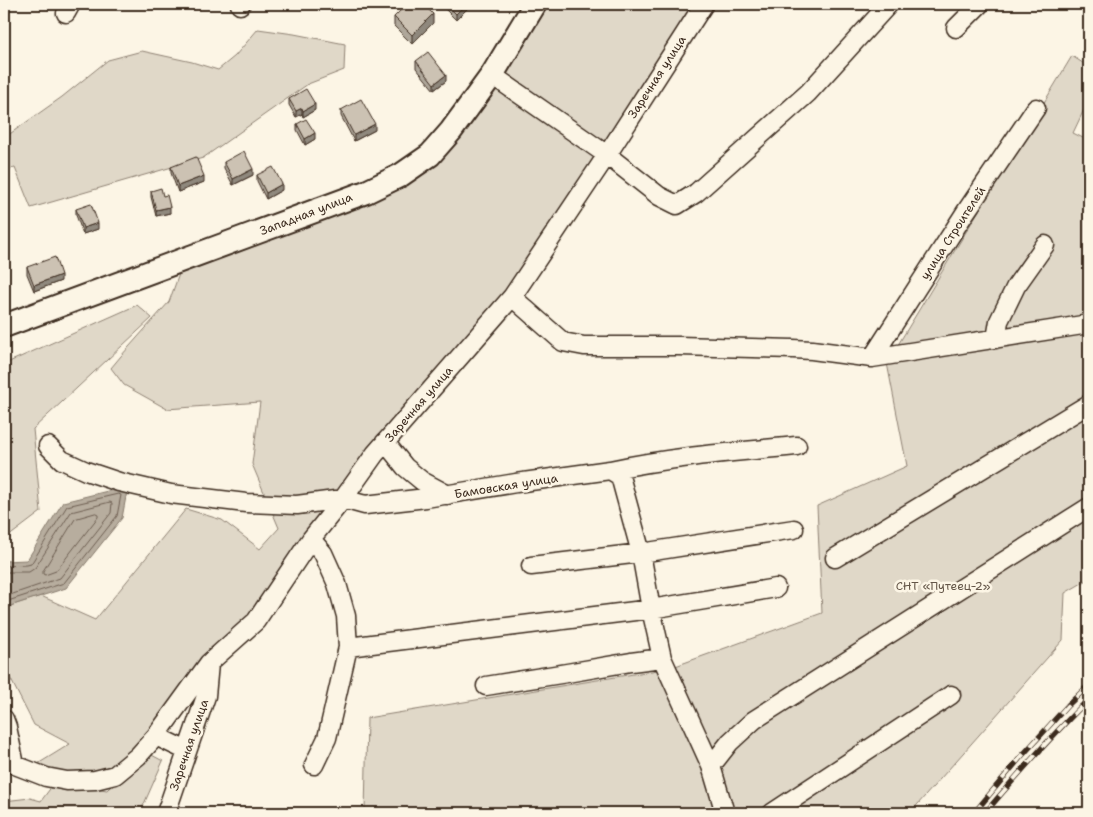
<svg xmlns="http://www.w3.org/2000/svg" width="1093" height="817" viewBox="0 0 1093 817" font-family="'Shantell Sans',sans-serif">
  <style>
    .green { fill: #e0d8c8; stroke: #8e8173 }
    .water { fill: #b7ad9e; stroke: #85796b }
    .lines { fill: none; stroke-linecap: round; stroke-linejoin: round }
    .shore { stroke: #6d5e51; stroke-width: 1 }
    .minor-casing { stroke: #3b2a1e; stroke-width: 21 }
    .major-casing { stroke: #3b2a1e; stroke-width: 26 }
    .minor { stroke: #fcf5e5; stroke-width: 18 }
    .major { stroke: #fcf5e5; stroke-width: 22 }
    .rail-casing { stroke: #3b2a1e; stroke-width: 5.5 }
    .rail { stroke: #fcf5e5; stroke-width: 4; stroke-dasharray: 11; stroke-linecap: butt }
    .wall { fill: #afa79a; stroke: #3b2a1e }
    .shaded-wall { fill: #8f887d; stroke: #3b2a1e }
    .building { fill: #ccc2b3; stroke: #3b2a1e }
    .labels { text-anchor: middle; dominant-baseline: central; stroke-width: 5; stroke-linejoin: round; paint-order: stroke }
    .street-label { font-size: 12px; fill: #3b2a1e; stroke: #fcf5e5 }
    .park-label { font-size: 12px; fill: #645648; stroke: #fcf5e5 }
  </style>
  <rect width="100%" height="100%" fill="#fcf5e5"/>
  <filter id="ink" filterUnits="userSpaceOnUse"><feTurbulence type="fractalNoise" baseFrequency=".02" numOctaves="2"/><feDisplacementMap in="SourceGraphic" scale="10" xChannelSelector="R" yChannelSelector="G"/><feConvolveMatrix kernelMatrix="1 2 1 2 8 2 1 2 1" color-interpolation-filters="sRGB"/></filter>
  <g filter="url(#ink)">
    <path class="green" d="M535,4H704L512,297L156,736L95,780L28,770L70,744L34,725L4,666V610L13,605L41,596L95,620L186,509L222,520L260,549L279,528L252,464L260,402L167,409L124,385L111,368L121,356L169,302L184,260L430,155Z
      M258,29L294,34L345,44L344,70L308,84L203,158L31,208L15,168L4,170V138L62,97L108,60L142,51L192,62L218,70L235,56Z
      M1072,56L1089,67V99L1073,133L1089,141V579L1065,593L1063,640L910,813H365L367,718L670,668L822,613L817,506L907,466L887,363Z
      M137,305L152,318L33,429L41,512L4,540V363L9,362Z
      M146,752L163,761L140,813H4V801L30,798L41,801L55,782L107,790Z"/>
    <path class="water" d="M128,486L122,518L66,588L13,605L4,610V561L27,560L63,502Z"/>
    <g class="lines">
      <path class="shore" d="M96,513L98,514V517L56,571L45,575L43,574V571L75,519Z
        M4,566L27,565L31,564L67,506L118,494L121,495L117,516L64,583L11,600L4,604
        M4,572H29L35,568L71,512L110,502L112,503L111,513L60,578L4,597"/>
      <g class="minor-casing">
        <path id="minor" d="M240,5L241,4
          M66,13L71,4
          M956,28L980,4
          M492,75L607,155L659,196L677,205L696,193L808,93L889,4
          M512,297L563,342L584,346H679L793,349L812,350L872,358L1089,324
          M996,339L999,321L1016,286L1045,245
          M872,358L965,213L1036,108
          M385,442L405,467L422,481L448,495
          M48,446L62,460L86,471L119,482L171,494L246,503L297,505L343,499L365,505L426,498L516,483L610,470L620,476L641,553L651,609L662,658L711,766L725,813
          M610,470C672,457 734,452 797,446
          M311,539L323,553L337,584L346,616L348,647L327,738L314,765
          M835,558L1089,404
          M531,566L641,553L794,529
          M348,647L651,609L776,588
          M486,686L567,673L631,662L662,658
          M4,719L7,727L15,765L46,777L67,781L95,780L115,775L138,756L156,736L209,663L256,621L311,539L343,499L375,454L512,297L607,155L704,4
          M156,736L187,751
          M711,766L730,742L754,720L1089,507
          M166,813L206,696L209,664
          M772,813L951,695"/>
      </g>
      <g class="major-casing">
        <path id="major" d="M4,326L366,192L401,175L430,155L451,131L492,75L535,4"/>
      </g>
      <use href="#minor" class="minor"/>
      <use href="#major" class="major"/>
      <g class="rail-casing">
        <path id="rail" d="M974,813L1020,758L1068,705L1089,685
          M985,813C1018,774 1052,735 1089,699"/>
      </g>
      <use href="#rail" class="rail"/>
    </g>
    <path class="wall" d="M440,4H472L456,20Z
      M394,17L433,23L412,44L394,26Z
      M416,61L446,81L434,90L416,68Z
      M289,99L315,110L303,117L302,114L296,117L289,105Z
      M341,110L375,130L354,141L341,116Z
      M297,124L315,139L305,145L297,130Z
      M224,162L253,175L233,185L224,168Z
      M171,167L204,182L178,192L171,173Z
      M257,175L282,190L266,199L257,181Z
      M151,191L163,196L170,213L156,216L151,197Z
      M76,209L98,229L83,234L76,215Z
      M27,267L61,281L34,291L27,274Z"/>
    <path class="shaded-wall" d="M466,4H472L456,20V14Z
      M433,14V23L412,44V35Z
      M446,75V81L434,90V84Z
      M315,104V110L303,117V111Z
      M302,108V114L296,117V111Z
      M375,124V130L354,141V135Z
      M315,133V139L305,145V139Z
      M253,169V175L233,185V179Z
      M204,176V182L178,192V186Z
      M282,184V190L266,199V193Z
      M170,207V213L156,216V210Z
      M98,223V229L83,234V228Z
      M61,275V281L34,291V285Z"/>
    <path class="building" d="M407,4H423L433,14L412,35L394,17Z
      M446,4H466L456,14Z
      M428,52L446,75L434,84L416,61Z
      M306,89L315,104L303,111L302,108L296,111L289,99Z
      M361,99L375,124L354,135L341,110Z
      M306,119L315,133L305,139L297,124Z
      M244,151L253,169L233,179L224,162Z
      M196,157L204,176L178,186L171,167Z
      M273,167L282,184L266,193L257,175Z
      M161,188L163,196L167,195L170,207L156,210L151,191Z
      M91,204L98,223L83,228L76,209Z
      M55,257L61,275L34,285L27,267Z"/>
  </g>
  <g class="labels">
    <g class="street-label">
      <text transform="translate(657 77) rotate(-57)">Заречная улица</text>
      <text transform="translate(306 214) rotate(-21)">Западная улица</text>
      <text transform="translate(953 233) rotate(-57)">улица Строителей</text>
      <text transform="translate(419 404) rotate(-49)">Заречная улица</text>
      <text transform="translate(506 486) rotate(-9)">Бамовская улица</text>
      <text transform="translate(189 745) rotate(-71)">Заречная улица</text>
    </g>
    <g class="park-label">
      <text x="943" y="586">СНТ «Путеец-2»</text>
    </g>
  </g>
  <rect width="1093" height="817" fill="none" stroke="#fcf5e5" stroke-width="20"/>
  <rect x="10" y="10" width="1073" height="797" fill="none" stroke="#3b2a1e" stroke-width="2" filter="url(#ink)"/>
</svg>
